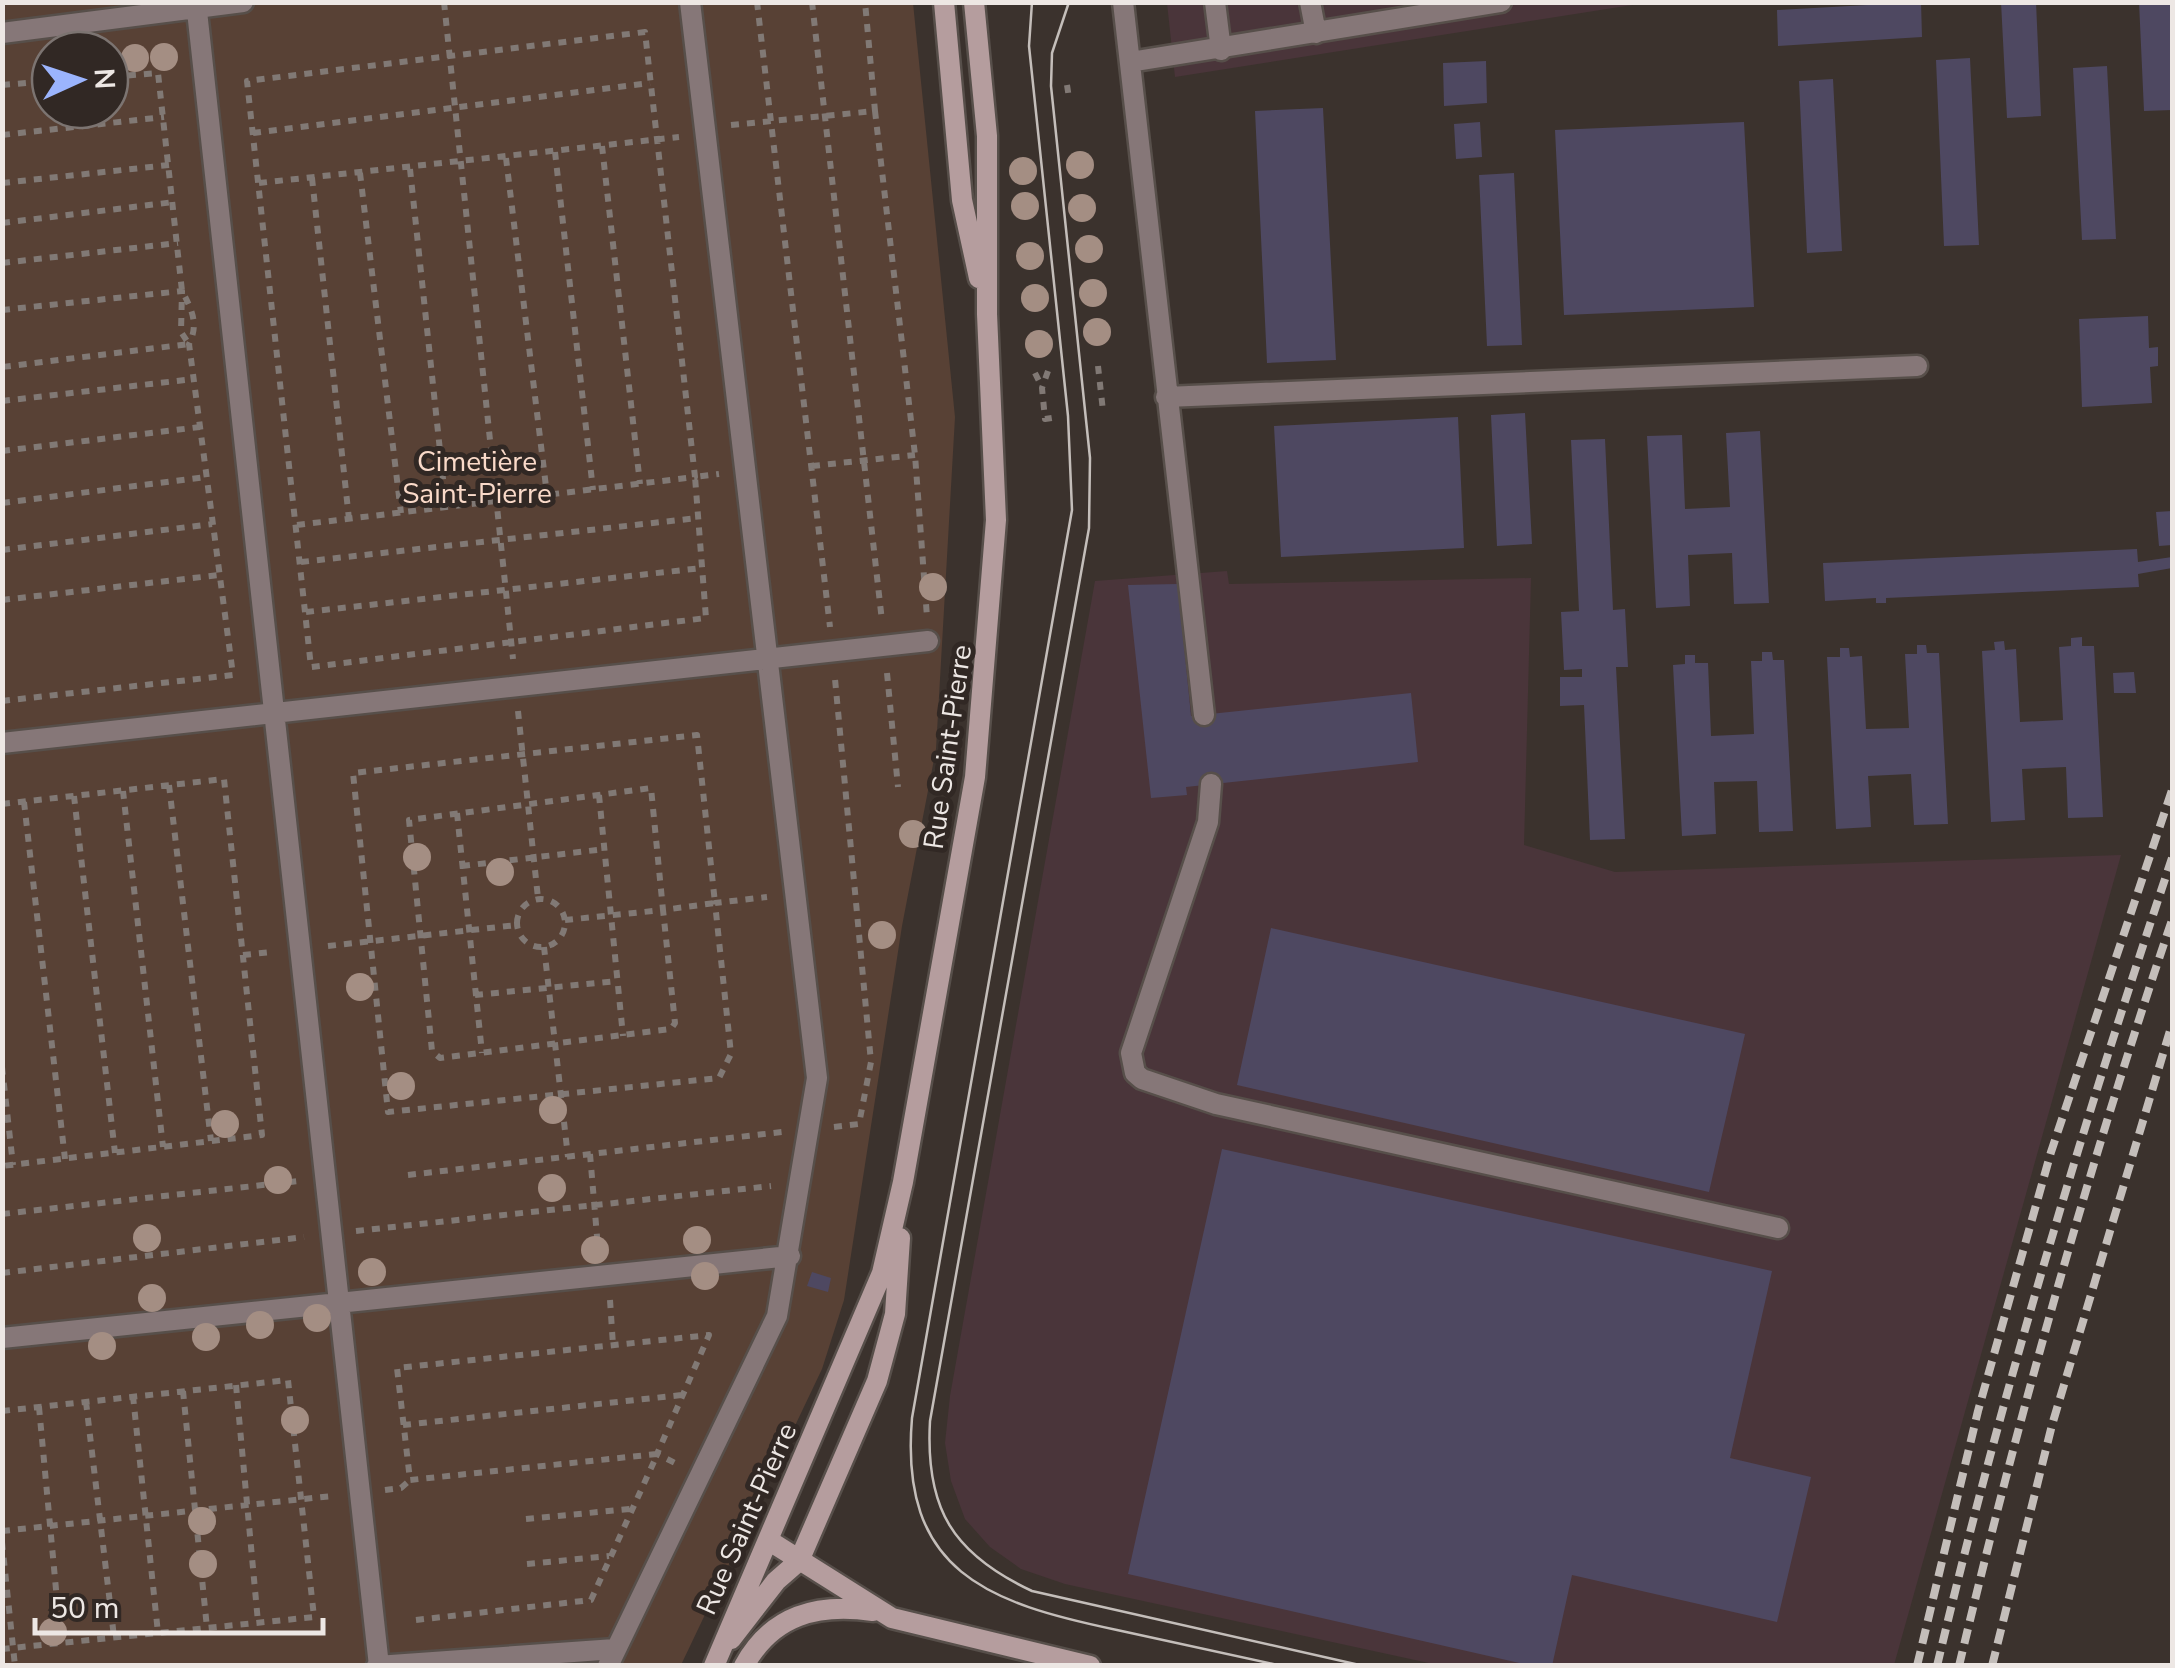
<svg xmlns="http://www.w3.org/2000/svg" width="2175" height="1668" viewBox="0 0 2175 1668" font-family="'Nunito Sans',sans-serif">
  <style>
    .industrial { fill: #4a353a }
    .green { fill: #584135; fill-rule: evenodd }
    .building { fill: #4e4861 }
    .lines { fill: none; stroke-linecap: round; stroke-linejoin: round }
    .lane-casing { stroke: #574f4a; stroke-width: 25 }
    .secondary-casing { stroke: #574f4a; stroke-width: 25 }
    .path { stroke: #817975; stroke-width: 6; stroke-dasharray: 8 8; stroke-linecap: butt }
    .lane { stroke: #867778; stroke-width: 20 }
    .secondary { stroke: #b59d9e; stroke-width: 20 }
    .tram { stroke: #c4beba; stroke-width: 2.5 }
    .rail { stroke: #c4beba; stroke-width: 8; stroke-dasharray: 15 8; stroke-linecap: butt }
    .tree { fill: #a48e83 }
    .labels { text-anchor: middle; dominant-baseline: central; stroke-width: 10; stroke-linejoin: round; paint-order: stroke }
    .park-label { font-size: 28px; fill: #fadac9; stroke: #312824 }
    .street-label { font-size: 28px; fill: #ede7e4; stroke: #312824 }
  </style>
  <rect width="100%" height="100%" fill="#3b322d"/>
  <path class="industrial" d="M1167,3H1645L1175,77Z
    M1227,571L1229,584L1531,578L1524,845L1615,872L2121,855L1894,1665H1438L1065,1584L1021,1569L990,1547L965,1519L951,1481L945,1443L950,1396L1095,581Z"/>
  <path class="green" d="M3,3H913L955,417L936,749L902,926L844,1300L822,1369L681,1665L3,1666ZM50,50H110V110H50Z"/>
  <path class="building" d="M1921,2L1922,37L1778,46L1777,10Z
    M2001,2H2036L2041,116L2007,118Z
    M2139,2H2172V110L2144,111Z
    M1970,58L1979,245L1944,246L1936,60Z
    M1486,61L1487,103L1444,106L1443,63Z
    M2107,66L2116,239L2082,240L2073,68Z
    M1833,79L1842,251L1807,253L1799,81Z
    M1323,108L1336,360L1267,363L1255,111Z
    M1480,122L1482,157L1456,159L1454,124Z
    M1744,122L1754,307L1564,315L1555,130Z
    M1514,173L1522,345L1487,346L1479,175Z
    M2148,316L2149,348L2158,347V366L2150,367L2152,403L2082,407L2079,319Z
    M1525,413L1532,544L1497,546L1491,415Z
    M1458,417L1464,548L1281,557L1274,426Z
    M1760,431L1769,603L1734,604L1732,553L1688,555L1690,606L1656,608L1647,436L1682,435L1685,509L1730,507L1726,433Z
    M1605,439L1613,610L1625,609L1628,667H1616L1625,839L1590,840L1584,705L1560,706V677H1582V669L1564,670L1561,612L1579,611L1571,440Z
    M2172,511V545L2159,546L2156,512Z
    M2137,549L2138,562L2172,557V568L2138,574L2139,587L1886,598V603H1876V598L1825,601L1823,563Z
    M1178,584L1191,716L1411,693L1418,762L1186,787L1187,795L1151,798L1128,585Z
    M2082,637V646H2094L2103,817L2068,818L2066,767L2022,769L2025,820L1991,822L1982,651L1995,650L1994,642L2004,641L2005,650L2016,649L2020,722L2063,720L2059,647L2071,646V638Z
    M1917,645H1926L1927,653H1939L1948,824L1914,825L1911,774L1868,776L1871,827L1836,829L1827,657H1840V648H1849L1850,657L1862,656L1866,729L1909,728L1905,654H1917Z
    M1762,652H1772L1773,660H1784L1793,831L1759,832L1757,781L1714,782L1716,834L1682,836L1673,665L1685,664V655H1695V663H1708L1711,736L1754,734L1751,661H1762Z
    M2134,672L2136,693H2114L2113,673Z
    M1271,928L1745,1034L1709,1192L1237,1085Z
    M1222,1149L1772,1271L1730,1458L1811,1477L1777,1622L1572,1575L1552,1666H1533L1128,1574Z
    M812,1272L831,1278L828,1292L807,1286Z"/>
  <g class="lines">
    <g class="lane-casing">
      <path id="lane" d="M196,2L379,1666
        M1123,2L1204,715
        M1215,2L1221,50
        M1310,2L1316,33
        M2,33L243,2
        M1130,62L1501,2
        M1166,397L1917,366
        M2,743L928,641
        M1211,784L1208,822L1131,1053L1135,1073L1142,1079L1216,1104L1778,1228
        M2,1338L790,1256
        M377,1666L615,1649
        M608,1666L777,1316L817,1078L690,2"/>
    </g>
    <g class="secondary-casing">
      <path id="secondary" d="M944,2L962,200L979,278
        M768,1540L892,1618L1090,1666
        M731,1639L776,1581L799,1561L877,1381L895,1314L900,1238
        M714,1666L882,1273L903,1182L975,777L996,520L987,314V136L974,2
        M744,1666C772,1615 817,1603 873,1611"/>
    </g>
    <path class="path" d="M444,2L513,659
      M757,2L830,627
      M812,2L882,621
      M2,85L50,81
      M1067,85L1069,98
      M875,111L915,455L927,617
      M731,125L875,111L865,2
      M253,133L650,83
      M2,135L164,117
      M602,146L640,484
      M555,152L593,490
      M506,158L547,495
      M410,169L446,507
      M360,173L401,513
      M312,178L349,519
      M2,183L169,165
      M259,183L679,137
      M2,223L174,202
      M2,263L178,243
      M2,310L182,291L181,332L189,344L2,367
      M1098,366L1103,411
      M1048,371L1042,388L1045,419L1058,417
      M1035,373L1042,387
      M2,401L194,379
      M2,451L200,427
      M812,466L915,455
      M2,503L206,477
      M297,525L695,477L645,32L247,81L311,667L706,618L695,477L719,474
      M2,550L212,524
      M301,562L698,518
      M2,600L219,575
      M306,612L702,568
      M887,673L898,787
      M2,701L233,675L189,344C199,324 192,310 182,291L158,73L110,77
      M518,711L538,898
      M169,785L211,1141
      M123,791L163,1147
      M599,795L623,1036
      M74,796L115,1153
      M24,802L65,1159
      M2,804L224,779L262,1135L2,1166
      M457,813L482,1053
      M462,866L605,849
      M517 923a24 24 0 1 1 48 0a24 24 0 1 1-48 0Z
      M565,920L663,910L651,788L409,820L432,1051L440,1058L671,1029L675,1023L663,910L715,903L697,735L353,773L388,1112L719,1078L731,1054L715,903L767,897
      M328,946L517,925
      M544,947L568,1157
      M243,955L271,952
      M475,995L617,981
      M2,1067L13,1165
      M834,1127L859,1124L871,1062L835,679
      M590,1154L598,1248
      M408,1175L782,1132
      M2,1214L299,1181
      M356,1231L771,1186
      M2,1273L304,1237
      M610,1300L613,1345
      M236,1385L258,1622
      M183,1391L207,1628
      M133,1396L158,1633
      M86,1402L114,1637
      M39,1407L61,1643
      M2,1411L288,1380L314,1617L2,1649
      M403,1425L682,1395
      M657,1454L410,1480L397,1368L709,1335L657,1454L677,1464
      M385,1490L401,1488L410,1480
      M526,1519L630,1509
      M2,1531L332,1496
      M2,1542L15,1666
      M527,1564L609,1556
      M416,1620L591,1600L657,1455"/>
    <use href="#lane" class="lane"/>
    <use href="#secondary" class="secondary"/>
    <path class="tram" d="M1032,2L1029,46L1068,416L1072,510L912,1418C899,1572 988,1603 1117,1630C1172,1642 1227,1654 1282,1666
      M1069,2L1052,53L1051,86L1090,458L1089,528L930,1421C925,1509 953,1554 1032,1591L1364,1666"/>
    <path class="rail" d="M1917,1666L1978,1411L2051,1152L2172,790
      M1937,1666C2002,1392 2083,1124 2172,858
      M1959,1666C2019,1414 2089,1165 2172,920
      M1992,1666L2052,1425L2172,1024"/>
  </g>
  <g class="tree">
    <circle cx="164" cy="57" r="14"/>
    <circle cx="135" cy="58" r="14"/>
    <circle cx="1080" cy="165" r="14"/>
    <circle cx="1023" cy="171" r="14"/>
    <circle cx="1025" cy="206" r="14"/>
    <circle cx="1082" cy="208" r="14"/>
    <circle cx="1089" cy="249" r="14"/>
    <circle cx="1030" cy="256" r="14"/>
    <circle cx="1093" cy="293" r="14"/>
    <circle cx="1035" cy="298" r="14"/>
    <circle cx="1097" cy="332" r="14"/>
    <circle cx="1039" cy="344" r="14"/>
    <circle cx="933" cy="587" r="14"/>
    <circle cx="913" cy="834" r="14"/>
    <circle cx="417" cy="857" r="14"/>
    <circle cx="500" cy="872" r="14"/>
    <circle cx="882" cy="935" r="14"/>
    <circle cx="360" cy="987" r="14"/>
    <circle cx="401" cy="1086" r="14"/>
    <circle cx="553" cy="1110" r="14"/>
    <circle cx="225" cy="1124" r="14"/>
    <circle cx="278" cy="1180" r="14"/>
    <circle cx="552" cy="1188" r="14"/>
    <circle cx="147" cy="1238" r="14"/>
    <circle cx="697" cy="1240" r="14"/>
    <circle cx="595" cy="1250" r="14"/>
    <circle cx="372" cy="1272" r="14"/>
    <circle cx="705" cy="1276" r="14"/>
    <circle cx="152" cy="1298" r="14"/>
    <circle cx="317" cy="1318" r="14"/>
    <circle cx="260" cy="1325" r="14"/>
    <circle cx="206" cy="1337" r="14"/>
    <circle cx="102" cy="1346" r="14"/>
    <circle cx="295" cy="1420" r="14"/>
    <circle cx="202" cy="1521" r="14"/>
    <circle cx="203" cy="1564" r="14"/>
    <circle cx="53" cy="1632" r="14"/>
  </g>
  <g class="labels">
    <g class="park-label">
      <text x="477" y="462">Cimetière<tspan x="477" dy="32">Saint-Pierre</tspan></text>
    </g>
    <g class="street-label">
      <text transform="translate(948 747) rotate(-82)">Rue Saint-Pierre</text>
      <text transform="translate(747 1519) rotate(-66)">Rue Saint-Pierre</text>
    </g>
  </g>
  <rect width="2175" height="1668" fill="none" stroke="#ede7e4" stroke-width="10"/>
  <g transform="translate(80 80) rotate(87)"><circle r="48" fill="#312824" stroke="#7c7471" stroke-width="2.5"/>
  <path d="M0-8L18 38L0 25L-18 38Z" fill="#9bb4fd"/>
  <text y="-15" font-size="28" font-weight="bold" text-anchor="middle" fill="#ede7e4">N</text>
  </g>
  <path d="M35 1618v15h288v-15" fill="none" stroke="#ede7e4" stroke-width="5"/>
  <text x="50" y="1618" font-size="30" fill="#ede7e4" stroke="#312824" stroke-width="8" paint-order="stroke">50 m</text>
</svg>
